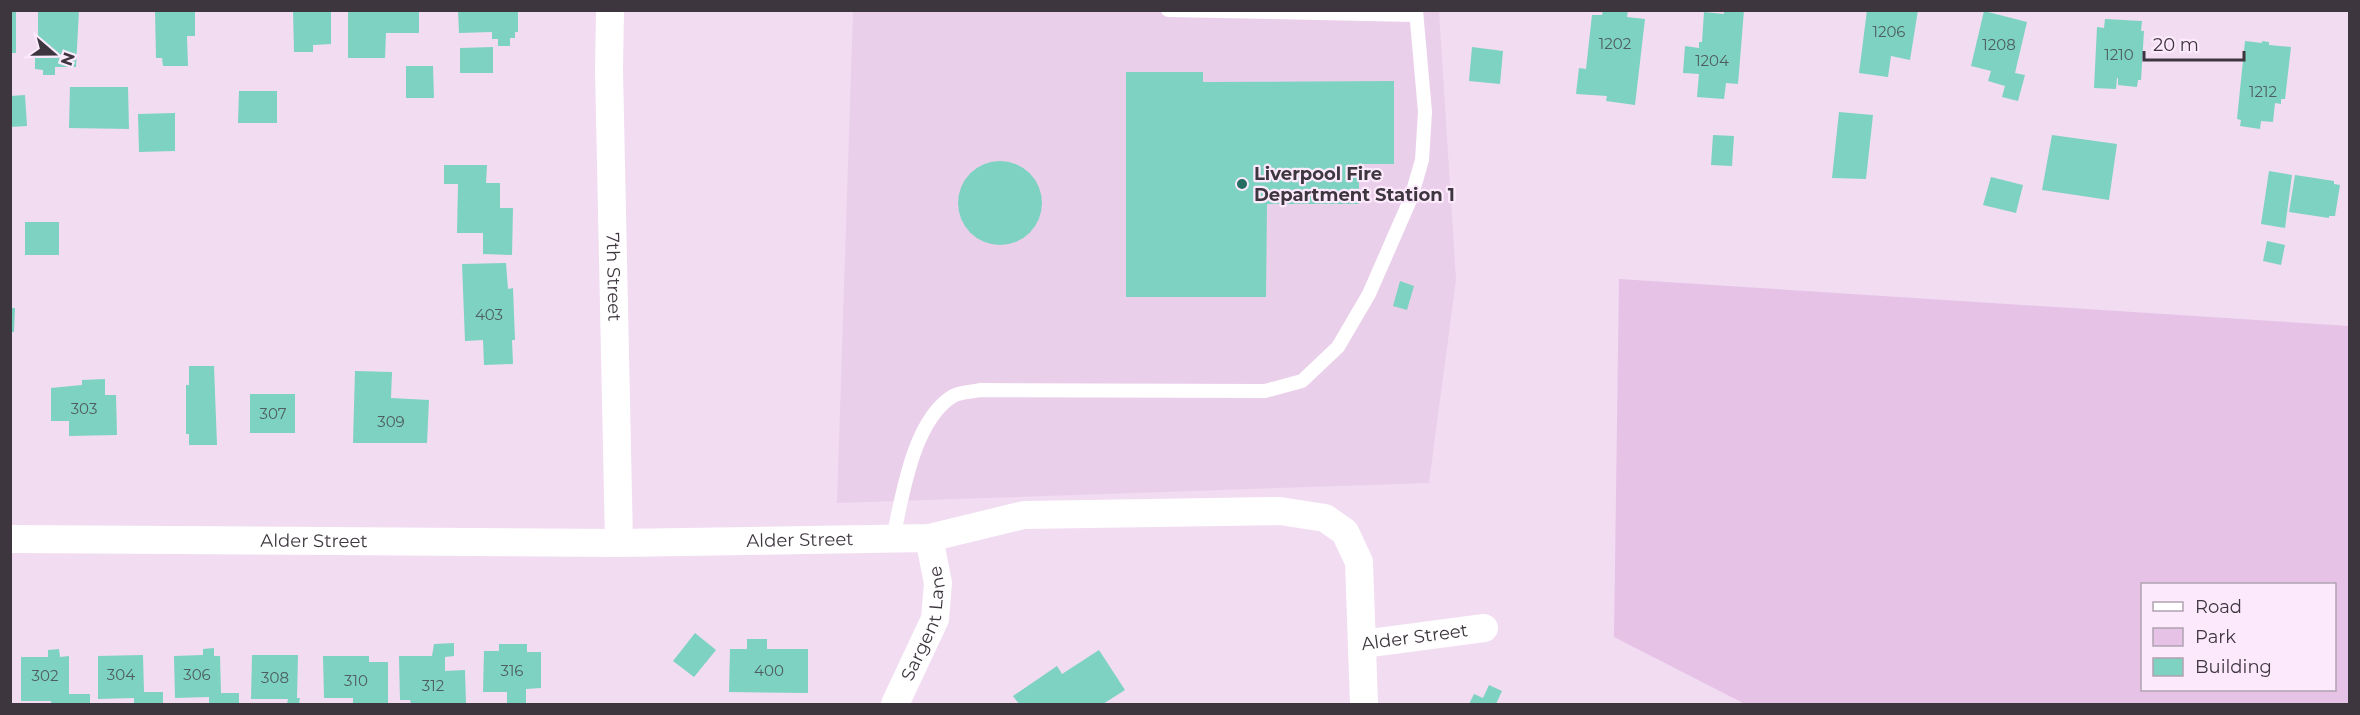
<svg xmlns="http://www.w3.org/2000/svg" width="2360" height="715" viewBox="0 0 2360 715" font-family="Montserrat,sans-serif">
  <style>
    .built { fill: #eacfea }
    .green { fill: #e6c2e7; fill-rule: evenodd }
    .building { fill: #7ed2c2 }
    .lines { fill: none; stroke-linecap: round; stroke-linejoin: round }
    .service { stroke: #fff; stroke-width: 14 }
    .minor { stroke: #fff; stroke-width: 28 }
    .poi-dot { fill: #256c61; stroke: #fceafc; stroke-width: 2 }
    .labels { text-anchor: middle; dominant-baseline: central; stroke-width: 4.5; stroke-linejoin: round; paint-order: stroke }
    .number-label { font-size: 15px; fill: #4e5d60 }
    .poi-label { font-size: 18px; font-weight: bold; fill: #3e363f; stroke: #fceafc; text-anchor: start }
    .street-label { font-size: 18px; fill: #3e363f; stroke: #fceafc }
  </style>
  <rect width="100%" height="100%" fill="#f1dcf2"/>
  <path class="built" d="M853,11H1439L1456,280L1429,483L837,503Z"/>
  <path class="green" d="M1619,279L2349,326V704H1745L1614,637ZM2142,584H2334V690H2142Z"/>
  <path class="building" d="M10,10H16V53H10Z
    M38,10H79L76,67H55V75H43V70L35,69V51L38,52Z
    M155,10H195V36H187L188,66H163L162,58H156Z
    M293,10H331V44L313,45V52H294Z
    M348,10H419V33H386L385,58H348Z
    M458,10H518V32H515V38H510V46H498V39H492V32L459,33Z
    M1603,10H1628L1627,17L1645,19L1635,105L1606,101L1607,96L1576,94L1579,68L1586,69L1592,15H1602Z
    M1724,10H1744L1738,84L1726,83L1724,99L1697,97L1699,74L1683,73L1685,46L1699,48V42H1702L1704,12L1724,14Z
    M1867,10H1918L1910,60L1891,56L1888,77L1859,73Z
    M1984,11L2027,22L2015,73L2025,75L2018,101L2002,97L2005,86L1988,81L1991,71L1971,66Z
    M2105,19L2142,21L2141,31H2144L2141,80H2138L2137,87L2118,85V78H2117L2116,89L2094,88L2097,27L2104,28Z
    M2245,41L2262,43V41L2269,42V45L2291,47L2285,99H2281V104L2275,103L2273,122L2261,121L2260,129L2240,126L2241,120L2237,119Z
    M493,47V73H460V48Z
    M1472,47L1503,51L1500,84L1469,81Z
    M406,66H433L434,98H406Z
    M1126,72H1203V82L1394,81V164H1359V204H1267L1266,297H1126Z
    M70,87H128L129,129L69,128Z
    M239,91H277V123H238Z
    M25,95L27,126L10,127V96Z
    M1839,112L1873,115L1866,179L1832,178Z
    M175,113V151L139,152L138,114Z
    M1713,135L1734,136L1732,166L1711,165Z
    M2052,135L2117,144L2109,200L2042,190Z
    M958 203a42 42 0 1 1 84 0a42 42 0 1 1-84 0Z
    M444,165H487L486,183H500V208H513L512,255L483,254V233H457L458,184H444Z
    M2269,171L2292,175L2285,228L2261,224Z
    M2295,175L2334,181V184L2340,185L2335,216H2329V218L2289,212Z
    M1991,177L2023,185L2016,213L1983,205Z
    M25,222H59V255H25Z
    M2267,241L2285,245L2281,265L2263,261Z
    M506,263L508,289L513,288L515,340H512L513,364L484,365L483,340L465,341L462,264Z
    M1400,281L1414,286L1407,310L1393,306Z
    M10,308H15L14,332H10Z
    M189,366H214L217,445H189V434H186V385H189Z
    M355,371L392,372L391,398L429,400L427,443H353Z
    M105,379V395H116L117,435L69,436V421H51V388L82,385V380Z
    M250,394H295V433H250Z
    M695,633L716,650L694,677L673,661Z
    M747,639H767V649H808V693L729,692L730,649H747Z
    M454,643V656L445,657V671L465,670L466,703L411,704L410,700H400L399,656H432L434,644Z
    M499,644H527V652H541V688L526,689V704H507V692H483L484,651H499Z
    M214,648V656H220L221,693H239V704H215L209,703V697L175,698L174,656L203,655V649Z
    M59,649L60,657L69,656V694H90V704H51V701H21V657H48V650Z
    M1099,650L1125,690L1103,704H1019L1013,696L1057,666L1062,674Z
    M143,655L144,692H163V704H134V698L98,699V656Z
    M252,655H298L297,698H300L299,704H287L288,699H251Z
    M323,656H369V662H388V703H353V698H324Z
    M1489,685L1502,691L1496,704H1469L1474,694L1483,698Z"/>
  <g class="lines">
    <path class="service" d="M1168,10L1416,15
      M893,539C902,497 913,420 953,396C960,392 972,392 980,390L1265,391L1302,381L1338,347L1369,294L1411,198L1422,160L1425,112L1416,10"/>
    <g class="minor">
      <path id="s1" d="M610,10L609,70L619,543"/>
      <path id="s2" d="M10,539L619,543L929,538L1024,515L1280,511L1325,518L1345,532L1359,562L1364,704"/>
      <path id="s3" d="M1363,644L1484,628"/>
      <path id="s4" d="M895,704L935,619L938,583L929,538"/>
    </g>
  </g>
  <circle class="poi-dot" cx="1242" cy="184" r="6"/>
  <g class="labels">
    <g class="number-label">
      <text x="1889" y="31">1206</text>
      <text x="1615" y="43">1202</text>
      <text x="1999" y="44">1208</text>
      <text x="2119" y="54">1210</text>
      <text x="1712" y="60">1204</text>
      <text x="2263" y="91">1212</text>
      <text x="489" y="314">403</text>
      <text x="84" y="408">303</text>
      <text x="273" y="413">307</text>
      <text x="391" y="421">309</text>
      <text x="512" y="670">316</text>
      <text x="769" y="670">400</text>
      <text x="121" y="674">304</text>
      <text x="197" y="674">306</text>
      <text x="45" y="675">302</text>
      <text x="275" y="677">308</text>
      <text x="356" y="680">310</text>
      <text x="433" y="685">312</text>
    </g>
    <g class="poi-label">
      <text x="1254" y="174">Liverpool Fire<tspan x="1254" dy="21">Department Station 1</tspan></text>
    </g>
    <g class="street-label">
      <text stroke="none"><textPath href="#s1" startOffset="267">7th Street</textPath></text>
      <text stroke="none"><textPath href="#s2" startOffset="790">Alder Street</textPath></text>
      <text stroke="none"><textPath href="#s2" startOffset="304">Alder Street</textPath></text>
      <text stroke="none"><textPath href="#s4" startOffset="87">Sargent Lane</textPath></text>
      <text stroke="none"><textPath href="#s3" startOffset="52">Alder Street</textPath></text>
    </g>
  </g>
  <rect width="2360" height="715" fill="none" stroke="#3e363f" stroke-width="24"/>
  <rect x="2141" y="583" width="195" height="108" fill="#fceafc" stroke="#b0a2b0" stroke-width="1.5"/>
  <rect x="2153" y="602" width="30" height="9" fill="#ffffff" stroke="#b0a2b0" stroke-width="1.5"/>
  <text x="2195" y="613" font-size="18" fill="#3e363f">Road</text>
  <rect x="2153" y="628" width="30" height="18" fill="#e6c2e7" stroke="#b0a2b0" stroke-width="1.5"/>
  <text x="2195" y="643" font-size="18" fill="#3e363f">Park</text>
  <rect x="2153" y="658" width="30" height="18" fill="#7ed2c2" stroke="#b0a2b0" stroke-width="1.5"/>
  <text x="2195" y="673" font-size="18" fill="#3e363f">Building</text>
  <g transform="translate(54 54) rotate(110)" stroke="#fceafc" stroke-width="4.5" paint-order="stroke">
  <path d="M0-4.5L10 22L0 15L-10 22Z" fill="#3e363f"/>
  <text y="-9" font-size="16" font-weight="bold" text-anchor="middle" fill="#3e363f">N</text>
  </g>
  <path d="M2144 51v9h100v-9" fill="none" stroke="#3e363f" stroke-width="3"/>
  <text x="2153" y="51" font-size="18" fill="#3e363f" stroke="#fceafc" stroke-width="4.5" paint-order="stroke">20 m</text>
</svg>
